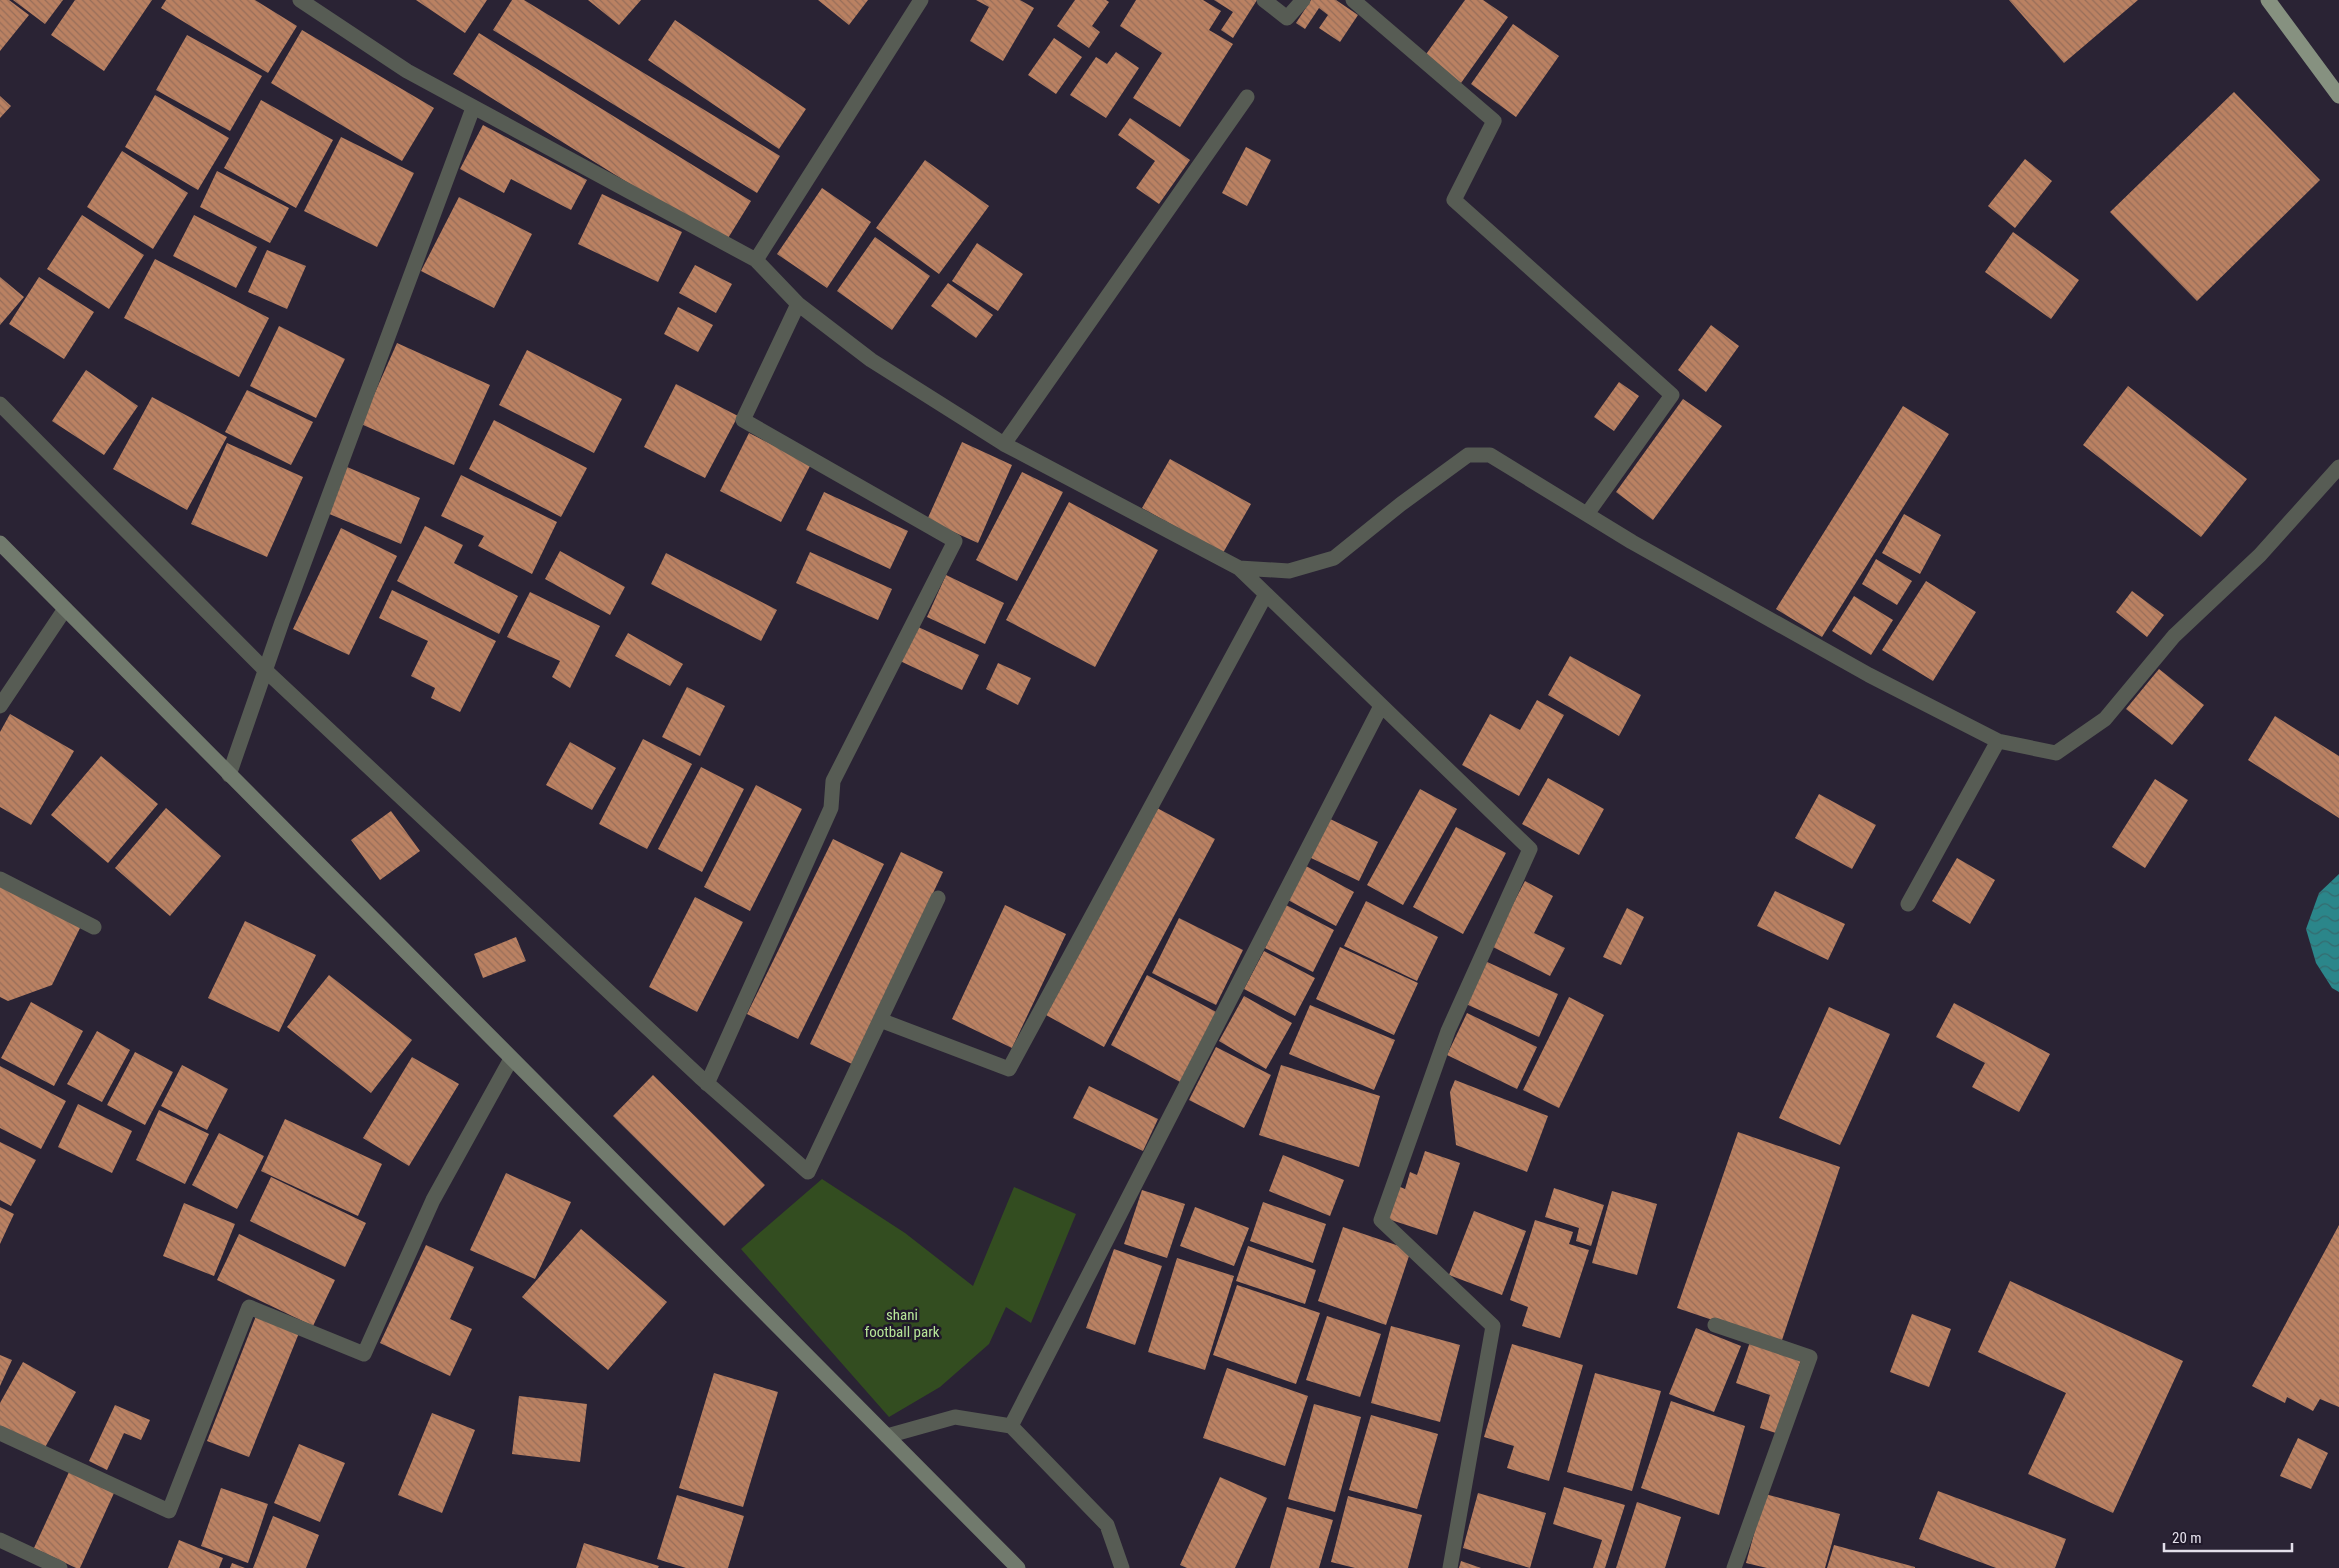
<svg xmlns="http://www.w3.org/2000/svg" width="2339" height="1568" viewBox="0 0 2339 1568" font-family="'Roboto Condensed',sans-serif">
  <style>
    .park { fill: #334d20 }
    .water { fill: url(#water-waves) }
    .building { fill: url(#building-back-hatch) }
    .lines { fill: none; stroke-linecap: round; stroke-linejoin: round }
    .street { stroke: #575c54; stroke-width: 15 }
    .secondary { stroke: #717a6d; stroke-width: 15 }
    .primary { stroke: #869180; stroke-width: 15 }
    .labels { text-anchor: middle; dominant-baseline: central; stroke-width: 5; stroke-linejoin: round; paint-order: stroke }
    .park-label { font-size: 15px; fill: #b6e598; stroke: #20192a }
  </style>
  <defs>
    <pattern id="water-waves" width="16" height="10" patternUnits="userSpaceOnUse" patternTransform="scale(1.25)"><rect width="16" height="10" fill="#2b868a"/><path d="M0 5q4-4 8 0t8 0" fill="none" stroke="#356b6f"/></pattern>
    <pattern id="building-back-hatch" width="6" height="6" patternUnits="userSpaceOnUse" patternTransform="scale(1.25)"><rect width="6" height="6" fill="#ba8162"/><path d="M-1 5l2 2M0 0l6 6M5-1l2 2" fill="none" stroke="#976e5a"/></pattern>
  </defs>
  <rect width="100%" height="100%" fill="#2a2334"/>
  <path class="park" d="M822,1179L905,1233L973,1286L1014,1187L1076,1214L1031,1323L1006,1307L989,1344L940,1387L889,1417L741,1249Z"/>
  <path class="water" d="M2339,874V992L2332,988L2316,963L2306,929L2319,893Z"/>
  <path class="building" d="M0,0H9L29,15L0,51Z
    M13,0H63L45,24Z
    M75,0H152L104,71L51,35Z
    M166,0H255L297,26L268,73L161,8Z
    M416,0H487L465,33Z
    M512,0H524L780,156L757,193L493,30Z
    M588,0H641L619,25Z
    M818,0H868L849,25Z
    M976,0H1020L1034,8L1003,61L970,41L989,7Z
    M1075,0H1106L1109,2L1092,26L1100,32L1089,48L1057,26Z
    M1136,0H1203L1221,11L1209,30L1233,44L1180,127L1133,98L1162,53L1120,26Z
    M1214,0H1257L1233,38L1221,30L1233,12Z
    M1311,0H1336L1358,15L1340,42L1319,28L1328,15L1319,8L1305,29L1296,23Z
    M1465,0H1483L1508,17L1461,83L1424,57Z
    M2009,0H2138L2064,63Z
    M675,20L806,109L779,149L648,60Z
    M1513,24L1559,56L1516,117L1471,84Z
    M302,30L434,108L402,161L271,83Z
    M479,33L751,201L725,243L453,74Z
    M187,35L262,76L230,131L156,90Z
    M1054,38L1082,57L1056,94L1028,75Z
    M1116,52L1139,68L1106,118L1070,95L1096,57L1107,64Z
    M2234,92L2320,180L2197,301L2110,212Z
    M155,95L229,138L198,190L125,147Z
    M0,96L11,106L0,118Z
    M261,100L333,140L296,208L224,168Z
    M1130,118L1190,160L1159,204L1136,188L1155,161L1118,135Z
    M483,125L587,180L571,210L511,179L504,193L460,169Z
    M341,137L414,173L377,247L304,211Z
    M1246,147L1271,160L1247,206L1222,193Z
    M122,151L188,193L153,249L87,207Z
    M2025,159L2052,181L2015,228L1988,206Z
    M925,160L989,206L939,274L876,228Z
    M217,171L289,208L270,243L200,207Z
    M822,188L871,222L827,288L777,254Z
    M602,194L682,232L658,282L578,244Z
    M459,197L532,234L494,308L421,271Z
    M82,215L144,255L109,309L47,269Z
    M194,215L257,247L236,288L173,256Z
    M2013,232L2079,280L2051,319L1985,272Z
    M875,237L930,276L892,330L837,291Z
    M977,243L1023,274L998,311L952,281Z
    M267,250L306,266L287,309L248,292Z
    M155,259L269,318L239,377L124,318Z
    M695,265L732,284L716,313L679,293Z
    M0,277L24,297L0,325Z
    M39,277L94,312L64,359L9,324Z
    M948,283L993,315L976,338L931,306Z
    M678,307L713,325L698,352L664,334Z
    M1711,325L1739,346L1706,392L1678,370Z
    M279,326L345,359L316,418L250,386Z
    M397,343L490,385L454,465L361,424Z
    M527,350L622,399L594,453L499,405Z
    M86,370L138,406L104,455L52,421Z
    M1619,382L1639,396L1614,431L1594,417Z
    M676,384L738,416L705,478L644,447Z
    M2128,386L2247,479L2201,537L2083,445Z
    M247,390L313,422L291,465L225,432Z
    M152,397L227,437L187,510L113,469Z
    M1683,399L1722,426L1653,520L1616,492Z
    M1903,406L1949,434L1822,637L1776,609Z
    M494,420L587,468L561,517L469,469Z
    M749,433L811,464L781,522L720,491Z
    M962,442L1012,465L978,543L927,520Z
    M227,443L303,477L267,557L191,524Z
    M1170,459L1251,504L1223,553L1142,508Z
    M347,467L420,498L401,544L327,513Z
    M1022,472L1063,492L1017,581L976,560Z
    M461,475L557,522L532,574L478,546L484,536L441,516Z
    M824,492L908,531L890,569L806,530Z
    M1069,502L1158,550L1095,667L1006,620Z
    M1904,514L1941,535L1920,574L1882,553Z
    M425,526L463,545L454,563L518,596L499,634L397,581Z
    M341,528L397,556L349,655L293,629Z
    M560,551L625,587L610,615L545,579Z
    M810,552L892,589L878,620L796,583Z
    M666,553L777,610L761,641L651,584Z
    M1876,559L1912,581L1897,605L1862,584Z
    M946,575L1004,603L985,644L927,617Z
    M1926,581L1976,612L1933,681L1882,650Z
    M392,590L496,641L460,712L431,698L435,688L411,676L428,641L379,618Z
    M2132,591L2164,615L2147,637L2116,612Z
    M530,592L600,626L570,688L552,677L560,661L507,637Z
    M1854,596L1893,620L1871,655L1832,631Z
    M916,626L979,655L962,690L900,661Z
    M628,633L683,664L670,686L615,656Z
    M1570,656L1641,695L1619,736L1548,695Z
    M998,663L1031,678L1018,705L986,689Z
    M2159,669L2204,705L2172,745L2126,709Z
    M687,687L725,706L700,756L662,737Z
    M1537,700L1564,715L1519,796L1462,765L1490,714L1520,730Z
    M10,714L74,751L31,825L0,807V732Z
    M2275,716L2339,756V818L2248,760Z
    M643,739L692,764L647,849L599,824Z
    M570,742L616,768L592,810L546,785Z
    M101,756L158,804L108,863L51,815Z
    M701,767L744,789L702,872L658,849Z
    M1548,778L1604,809L1579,855L1522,824Z
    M2155,779L2188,800L2145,868L2112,847Z
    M756,785L802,809L750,911L704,887Z
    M1420,789L1457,809L1403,905L1367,885Z
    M1819,794L1876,825L1852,869L1795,838Z
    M166,808L221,856L170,916L115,868Z
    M1157,808L1215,839L1104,1047L1046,1015Z
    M391,811L420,851L380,880L351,840Z
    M1328,818L1378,842L1359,881L1309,857Z
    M1456,827L1506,853L1463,934L1413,907Z
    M833,839L884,864L798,1039L747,1014Z
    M901,852L943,872L852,1064L810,1044Z
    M1957,858L1995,880L1970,924L1932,901Z
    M1306,866L1354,892L1336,926L1288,900Z
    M1525,881L1553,896L1534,933L1565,948L1550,976L1491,946Z
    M0,886L81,926L52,985L8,1001L0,997Z
    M1775,891L1845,924L1828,960L1757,926Z
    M695,897L743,922L697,1012L649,987Z
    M1366,901L1438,937L1417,981L1344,946Z
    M1005,905L1066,934L1012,1048L952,1019Z
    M1286,905L1334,930L1313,972L1265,948Z
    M1627,908L1644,917L1621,965L1603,957Z
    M1179,918L1243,950L1216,1005L1152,973Z
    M245,921L316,955L279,1032L208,998Z
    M516,937L526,961L483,978L474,954Z
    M1340,947L1418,983L1394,1035L1316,999Z
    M1264,951L1315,978L1295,1016L1244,989Z
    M1485,961L1558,994L1539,1037L1466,1004Z
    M329,975L412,1040L371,1093L287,1027Z
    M1147,975L1218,1013L1182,1083L1111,1045Z
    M1244,996L1292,1023L1266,1069L1219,1041Z
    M1569,997L1604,1015L1559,1108L1523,1090Z
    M31,1002L83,1031L54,1086L1,1058Z
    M1954,1003L2050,1054L2019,1112L1972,1087L1985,1063L1936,1037Z
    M1310,1005L1395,1040L1374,1090L1289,1054Z
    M1829,1007L1890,1034L1840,1145L1779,1118Z
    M1467,1013L1537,1047L1517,1089L1447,1055Z
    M97,1031L130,1050L102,1102L67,1084Z
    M1216,1047L1271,1075L1244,1128L1189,1100Z
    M135,1052L173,1072L145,1125L107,1105Z
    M412,1057L459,1084L409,1166L363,1138Z
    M182,1065L228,1089L207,1130L161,1106Z
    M1281,1065L1380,1096L1359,1167L1259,1135Z
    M0,1066L66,1101L41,1149L0,1128Z
    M653,1075L765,1185L724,1226L613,1116Z
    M1455,1080L1548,1116L1527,1172L1456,1145L1450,1092Z
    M1089,1086L1158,1119L1143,1151L1073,1118Z
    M78,1104L132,1131L112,1173L58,1147Z
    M159,1110L209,1134L185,1184L136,1160Z
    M285,1119L382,1164L358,1216L261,1171Z
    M1738,1132L1840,1167L1781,1343L1677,1308Z
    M219,1133L264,1156L237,1209L192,1185Z
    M0,1142L36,1160L11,1206L0,1200Z
    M1425,1151L1460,1163L1437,1235L1388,1219L1398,1186L1405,1189L1410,1172L1417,1175Z
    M1283,1155L1344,1180L1330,1216L1269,1191Z
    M506,1173L571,1202L535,1279L470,1250Z
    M271,1177L366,1223L345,1267L250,1221Z
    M1554,1188L1604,1205L1591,1246L1576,1241L1579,1228L1545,1217Z
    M1142,1190L1185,1204L1167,1258L1124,1244Z
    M1612,1191L1657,1204L1637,1275L1592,1263Z
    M1263,1202L1326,1224L1313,1263L1250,1241Z
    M184,1203L235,1224L214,1276L163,1256Z
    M0,1207L14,1214L0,1244Z
    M1195,1207L1249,1228L1234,1266L1180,1246Z
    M1474,1211L1526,1231L1502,1295L1449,1275Z
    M1535,1220L1573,1232L1569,1244L1589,1250L1560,1338L1522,1326L1528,1307L1510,1300Z
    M2339,1225V1407L2320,1399L2313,1411L2287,1397L2285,1403L2252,1386Z
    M1343,1227L1411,1250L1386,1325L1318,1301Z
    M581,1229L667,1302L608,1370L522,1297Z
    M239,1234L335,1280L313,1326L217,1280Z
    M426,1245L474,1267L450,1319L472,1329L450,1376L380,1343Z
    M1248,1246L1316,1270L1305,1304L1236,1281Z
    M1114,1249L1162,1266L1135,1345L1086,1328Z
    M1177,1258L1234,1276L1205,1370L1148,1352Z
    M2010,1281L2183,1361L2113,1513L2028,1474L2066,1393L1978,1352Z
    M1237,1285L1320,1313L1296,1384L1213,1355Z
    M1912,1314L1951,1329L1929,1387L1890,1372Z
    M256,1316L299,1333L249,1457L207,1441Z
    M1327,1316L1381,1334L1360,1397L1306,1380Z
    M1391,1326L1460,1345L1440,1422L1371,1403Z
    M1696,1328L1741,1346L1714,1412L1669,1394Z
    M1750,1342L1801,1360L1776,1433L1760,1428L1770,1395L1736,1383Z
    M1512,1344L1583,1365L1549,1481L1507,1468L1514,1446L1484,1437Z
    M0,1355L12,1360L0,1386Z
    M23,1362L76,1392L43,1451L0,1426V1403Z
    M1227,1368L1308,1396L1285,1466L1203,1438Z
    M714,1373L778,1392L743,1507L679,1488Z
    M1595,1373L1661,1391L1632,1491L1567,1472Z
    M519,1396L587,1404L580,1462L512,1454Z
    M1671,1401L1745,1426L1719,1515L1641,1488Z
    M1314,1404L1361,1417L1335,1512L1288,1499Z
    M115,1405L150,1420L141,1440L124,1433L107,1470L89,1461Z
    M432,1413L475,1430L442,1513L398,1495Z
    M1371,1415L1438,1434L1417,1509L1349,1490Z
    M2298,1438L2328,1453L2311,1489L2280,1476Z
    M299,1444L345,1463L320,1522L274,1503Z
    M69,1472L114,1493L80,1568H76L34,1548Z
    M1220,1477L1267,1498L1235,1568H1187L1180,1565Z
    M1564,1487L1625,1505L1605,1568H1593L1602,1540L1553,1524Z
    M221,1488L268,1504L248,1563L201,1546Z
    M1938,1491L2066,1539L2055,1568H1996L1919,1539Z
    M1478,1493L1546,1513L1530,1568L1463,1548Z
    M1765,1494L1840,1514L1825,1568H1767L1746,1563Z
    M677,1495L744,1516L728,1568H686L657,1559Z
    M1348,1496L1422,1515L1408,1568H1355L1331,1562Z
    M1637,1502L1681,1517L1665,1568H1616Z
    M1287,1507L1333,1520L1319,1568H1270Z
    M273,1516L319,1535L306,1568H253Z
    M179,1540L223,1558L219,1568H168Z
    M584,1543L659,1566L658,1568H576Z
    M1834,1545L1915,1567V1568H1827Z
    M1461,1561L1481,1568H1459Z
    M232,1563L245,1568H230Z"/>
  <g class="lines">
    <path class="street" d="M300,0L407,71L756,260L798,304L871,360L1004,444L1239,568L1289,571L1334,558L1401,504L1468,455H1490L1632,542L1869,675L1998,741L2056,753L2105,719L2174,636L2260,555L2339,467
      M1264,0L1287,18L1303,0
      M1353,0L1494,121L1454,200L1672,395L1587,514
      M756,260L921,0
      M0,404L265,670L700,1077L808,1172L880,1020L1009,1069L1266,594
      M1004,444L1247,97
      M1239,568L1530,849L1448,1031L1381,1220L1493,1326L1450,1568
      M0,706L65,609
      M229,775L282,622L473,108
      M0,879L94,927
      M1908,904L1998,741
      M880,1020L938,898
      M707,1084L831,808L833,781L955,541L743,420L798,304
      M1715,1325L1810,1357L1734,1568
      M1011,1426L1381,706
      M0,1433L169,1511L249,1307L364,1354L433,1200L511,1059
      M887,1436L955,1417L1011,1426L1107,1525L1122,1568
      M0,1540L60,1568"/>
    <path class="secondary" d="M0,543L1018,1568"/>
    <path class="primary" d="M2268,0L2339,96"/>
  </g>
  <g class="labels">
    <g class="park-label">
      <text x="902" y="1315">shani<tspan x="902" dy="17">football park</tspan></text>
    </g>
  </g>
  <path d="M2164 1543v8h128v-8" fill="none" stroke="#e3dfea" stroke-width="2.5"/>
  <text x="2172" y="1543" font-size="15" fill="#e3dfea" stroke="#20192a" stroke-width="4" paint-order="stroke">20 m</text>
</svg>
